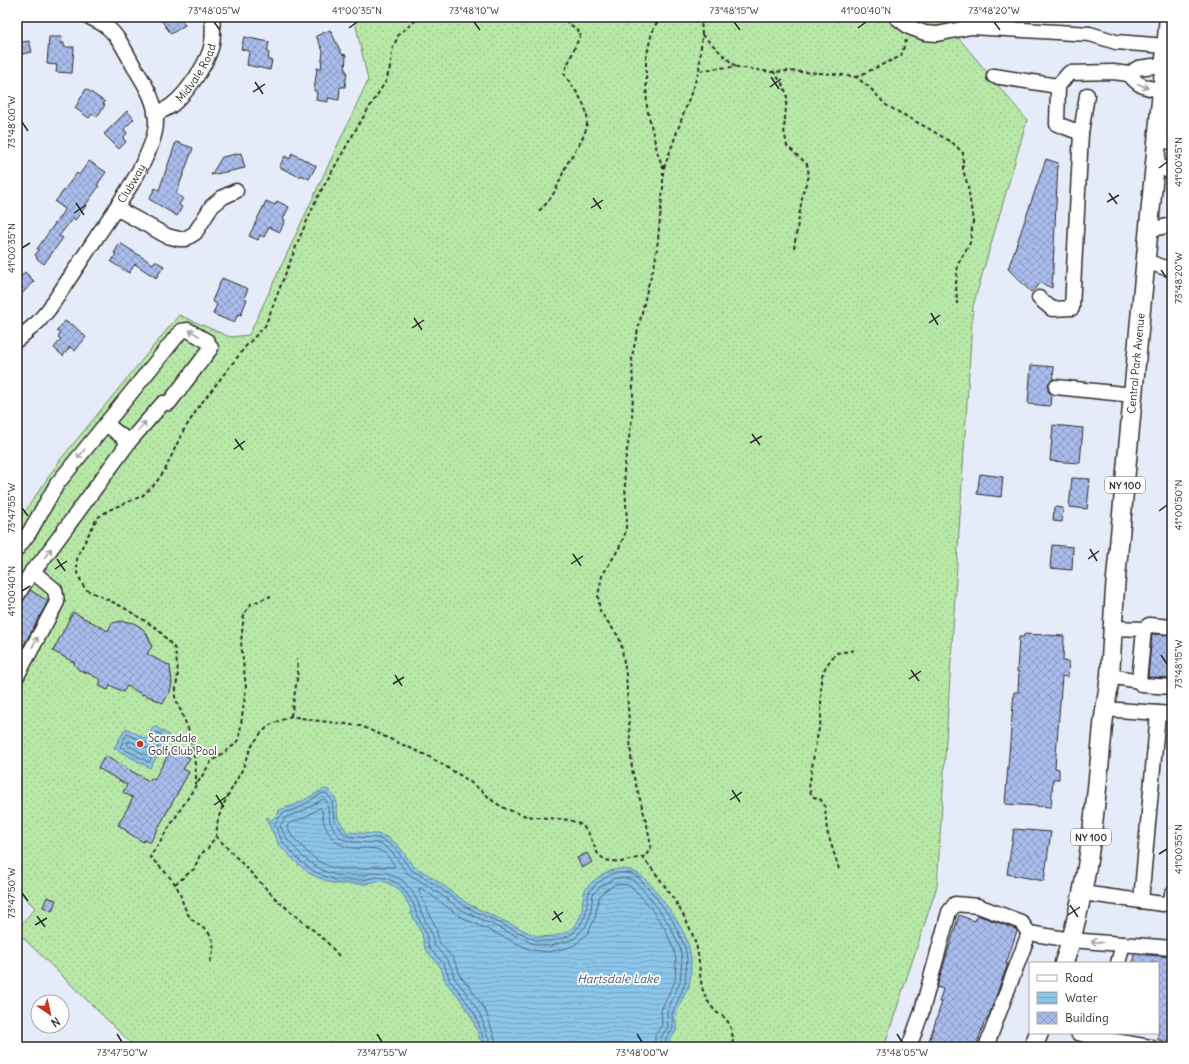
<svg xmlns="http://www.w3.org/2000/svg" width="1189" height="1064" viewBox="0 0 1189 1064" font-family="Delius,sans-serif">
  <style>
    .grass { fill: url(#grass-dots); stroke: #728a69 }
    .water { fill: url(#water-rules); stroke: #65879e }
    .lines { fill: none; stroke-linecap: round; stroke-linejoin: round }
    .shore { stroke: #516977; stroke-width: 1 }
    .building { fill: url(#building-cross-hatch); stroke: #2b2b2b }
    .minor-casing { stroke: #2b2b2b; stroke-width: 17 }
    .major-casing { stroke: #2b2b2b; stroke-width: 21 }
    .path { stroke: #2b2b2b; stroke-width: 2; stroke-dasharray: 4 3; stroke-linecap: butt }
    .minor { stroke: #fff; stroke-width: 14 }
    .major { stroke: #fff; stroke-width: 18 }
    .oneway { stroke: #a0a0a0 }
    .ticks { fill: none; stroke: #2b2b2b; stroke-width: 1.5 }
    .poi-dot { fill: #c8321e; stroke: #fff; stroke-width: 1.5 }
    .labels { text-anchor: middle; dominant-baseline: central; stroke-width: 3.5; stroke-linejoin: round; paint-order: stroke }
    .shield { fill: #fff; stroke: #6b6b6b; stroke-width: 1 }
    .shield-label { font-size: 10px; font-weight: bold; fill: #2b2b2b }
    .street-label { font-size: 11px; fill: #2b2b2b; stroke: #fff }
    .poi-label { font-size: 11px; fill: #2b2b2b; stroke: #fff; text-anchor: start }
    .water-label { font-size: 12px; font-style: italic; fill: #485964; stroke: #fff }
    .neatline { fill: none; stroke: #2b2b2b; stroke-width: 1.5 }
    .ticks-label { font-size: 10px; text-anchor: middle; fill: #2b2b2b }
  </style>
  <defs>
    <pattern id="grass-dots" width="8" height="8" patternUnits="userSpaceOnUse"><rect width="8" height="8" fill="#b8e8a7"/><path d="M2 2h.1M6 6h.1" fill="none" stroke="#9ec790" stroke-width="1.8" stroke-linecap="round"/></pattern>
    <pattern id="water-rules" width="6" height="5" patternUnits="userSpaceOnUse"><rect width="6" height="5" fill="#8bc5ea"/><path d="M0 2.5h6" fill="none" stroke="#78a9c9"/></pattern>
    <pattern id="building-cross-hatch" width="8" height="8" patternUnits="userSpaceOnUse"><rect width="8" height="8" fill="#a9bceb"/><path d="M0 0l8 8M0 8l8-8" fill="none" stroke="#8a99bf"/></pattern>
  </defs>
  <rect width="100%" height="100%" fill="#e5ebf9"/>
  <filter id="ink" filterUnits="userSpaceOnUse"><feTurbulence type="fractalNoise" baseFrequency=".025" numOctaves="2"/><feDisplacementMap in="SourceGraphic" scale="8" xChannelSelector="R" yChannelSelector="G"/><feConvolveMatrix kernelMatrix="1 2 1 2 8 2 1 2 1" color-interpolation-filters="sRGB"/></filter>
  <g filter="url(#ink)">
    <path class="grass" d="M354,17H941L1027,120L973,306L937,886L884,1047H135L17,932V930L35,908L17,889V523L60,460L179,315L230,337L249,335L368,80Z"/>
    <path class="water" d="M154,726L169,735L150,768L114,748L126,728L146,739Z
      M324,789L329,790L336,799L338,819L347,832L377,834L387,837L398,845L413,866L432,877L468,904L536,936C554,938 574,935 581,914C583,907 582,898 585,890C588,885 595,879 600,876C627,859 645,875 660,897C674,915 689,935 691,959C691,967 691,978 689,986C685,995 679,1004 676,1014C675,1019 677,1026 676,1032L670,1039V1047H483L472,1018L458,996L446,983L440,966L425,949L422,934L412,915L410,907L404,896L396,887L386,882L377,881L365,884H334L310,874L298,864L279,845L266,819L268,817L271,821L278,814L279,810L297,804Z"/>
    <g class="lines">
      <path class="shore" d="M156,732L162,735L163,737L149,762L120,747L127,734L146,743L149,741Z
        M128,741H130L142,747L149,748L150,750L147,755H145L128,745Z
        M320,808L322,810C323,829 333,847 354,848C362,849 371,847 379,850C386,853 390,859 394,865V867L376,866L363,869H337L328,866L318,861L308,853L292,836L287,826L290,823L304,818Z
        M486,1047L476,1016L461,994L450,981L444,964L429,948L426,933L416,913L414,905L407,894L399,884L386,878L376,877L364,880H335L324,876L312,870L300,861L283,842L274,824L283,813L299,808L319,795L324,793L327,794L332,800L334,820L345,835L354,837L377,838L385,841L395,848L410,869L430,881L466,907L535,940L549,941L561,939L572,934L580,925L585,916L589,892L597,883L607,877L614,873H625L632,874L639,878L655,896L673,921L685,947L687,959L685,984L672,1014L673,1029L666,1038V1047
        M491,1047L480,1014L465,991L454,978L453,972L448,961L434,945L431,932L421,912L418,902L411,890L402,880L387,873L375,872L364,875H336L326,872L315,866L303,857L287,839L280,826L286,817L301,812L321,800L325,799L327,802L330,822L336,833L342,839L353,842L376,843L383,845L392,852L407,873L427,885L463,911L534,944L550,946L574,939L585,927L590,917L593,894L600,887L615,878L630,879L636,882L651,899L669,924L680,948L682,959L680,982L667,1012L668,1027L661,1037V1047
        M497,1047L496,1042L486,1012L480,1002L470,987L460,976L458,968L453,958L439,942L436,928L419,891V888L424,890L461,917L531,950L548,952L563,949L575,945L588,933L595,918L599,897L604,891L616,884L628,885L632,887L647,903L664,927L674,950L676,960L675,981L661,1010L662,1025L655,1035V1047"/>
    </g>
    <path class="building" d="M159,17H179L185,25L171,34Z
      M330,30L342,54L346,55L345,71H347L345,87H340L339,100L328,98V102L316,100L317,91H314L317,68L321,69L323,51L316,36Z
      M49,37H62L61,43H64V47H74L72,73L56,72L57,65L47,64Z
      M244,37L269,42L267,52L269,53L268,60H272L270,70L247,65L249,51L241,49Z
      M29,41L32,52L17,55V43Z
      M86,89L105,102L103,104L105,105L97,117L92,114L89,118L75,108Z
      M127,111L134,119L124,129L127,133L123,138L126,142L119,149L104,134Z
      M176,142L193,148L176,194L183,198L179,205L182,207L177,216L149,199L155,188L159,190Z
      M241,153L245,168L211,175L222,157Z
      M292,153L316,166L309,179L301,175L300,177L279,167L285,156L290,159Z
      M1046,159L1058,163L1052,288L1041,283L1031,292L1008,269Z
      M89,161L106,172L97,185L99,186L85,206H86L75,220L73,218L59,236L63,238L44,264L36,258L37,256L35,255L39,250L37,249L65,209L55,202L77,173L79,175Z
      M266,201L275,205L277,201L289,207L283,219L285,220L280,232L269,227L264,237L260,235L258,240L249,236Z
      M120,243L153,264L155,261L164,266L156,278L135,264L129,273L111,262L116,254L114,253Z
      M25,272L34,281L17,299V281Z
      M222,278L248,289L244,298L247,299L241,315L238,314L234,323L213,314L217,304L212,301Z
      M65,321L71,325L72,324L86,337L75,351L70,347L63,356L54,348L61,339L58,337L60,334L57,331Z
      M1031,365L1054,367L1053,379L1049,382L1048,387V391L1051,394L1050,406L1028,404Z
      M1053,425L1083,428L1080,463L1050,461Z
      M980,474L1003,477L1001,497L977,494Z
      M1072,478L1090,479L1087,509L1069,507Z
      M1054,507L1063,508L1062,522L1053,521Z
      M1052,545L1073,547L1072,570L1050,568Z
      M30,590L48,601L17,658V609Z
      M73,612L108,631L112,623L122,621L134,623L142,628L146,632L152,646L147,654L170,666L172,683L170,692L163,703L143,694V695L127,686L123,692L110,685L108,690L99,686L101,680L90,674L79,670L74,664L75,663L53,651Z
      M1024,634L1064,636L1063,661L1069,662L1068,677L1062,676L1055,768L1059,769V779H1053L1051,807L1005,804L1014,692H1018L1019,672H1017L1019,637H1024Z
      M1152,634L1172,635V678L1148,677Z
      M172,748L190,758L183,769L189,772L150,843L145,840L143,842L127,832V831L118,825L133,798L123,792L127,785L98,768L105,756L149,781L151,778L154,780Z
      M1014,829L1051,832L1044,881L1007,874Z
      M587,853L592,862L582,868L577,858Z
      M47,897L56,900L52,911L43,907Z
      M959,915L975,921L977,915L1016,929L1017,931L1006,964H1008L1004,974L987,1021L985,1020L976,1047H927L942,1002H939L943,989L937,987Z
      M1134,954L1172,957V1042L1158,1040V963H1133Z"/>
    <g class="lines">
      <g class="minor-casing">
        <g id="minor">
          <path d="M896,17L909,27L925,33L937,34L971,27L1090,34L1116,42L1166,46"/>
          <path d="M1129,74C1139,87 1146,88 1162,90"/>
          <path d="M994,76L1058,86"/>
          <path id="s1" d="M155,114C161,111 167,109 172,105C186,94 204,68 210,51C214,40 213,28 212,17"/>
          <path d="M1081,133L1057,124L1058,86L1069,73L1113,72L1129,74L1138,68L1153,66H1164"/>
          <path d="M1157,140L1172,142"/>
          <path d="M1155,163L1172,173"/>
          <path d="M116,208L167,236L179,239H185L195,233L212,206L223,197L236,191"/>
          <path d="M1148,230L1172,225"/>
          <path d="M1145,261L1172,270"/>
          <path d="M1039,298L1052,309L1072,308L1081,133L1087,95"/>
          <path id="s2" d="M17,340L38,322L49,309C65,285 80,262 96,238C114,211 155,155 156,123C157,102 144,83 133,65C126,52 119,37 107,27C102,23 95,20 89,17"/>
          <path d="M1056,387L1133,395"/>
          <path d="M106,424L129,442"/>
          <path d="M17,549L29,533L57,484L181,331L188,330L207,341L211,348L169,403H163L129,442L41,562L32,571L17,596"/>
          <path d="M1112,628L1144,629L1149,625L1172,627"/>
          <path d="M17,676L57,602L55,590L32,571"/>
          <path d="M1110,676L1139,681L1142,685L1172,687"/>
          <path d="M1139,681L1144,629"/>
          <path d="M1104,709L1172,714"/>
          <path d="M1082,893L1163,904L1171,901L1172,894"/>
          <path d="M1141,901L1158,713"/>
          <path d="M1118,963L1123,944"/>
          <path d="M1078,1033L1097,1038L1150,1047"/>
          <path d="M909,1047L921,1014L949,912L955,904L978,906L1021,922L1029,933"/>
          <path d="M986,1047L1029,933L1071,940L1172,948"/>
        </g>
      </g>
      <g class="major-casing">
        <g id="major">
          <path id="s3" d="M1064,963C1088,890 1095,813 1102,737C1103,716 1108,696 1110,675C1112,647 1113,618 1115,589C1132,398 1151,208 1169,17"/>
          <path d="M1033,1047L1039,1033"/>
        </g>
      </g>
      <path class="path" d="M701,17L702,35L699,71L717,68L737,67L771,72L788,71L834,74L856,77L870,88L886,105L931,130L954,144L963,153V170L968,186L973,221L970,243L958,264L956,284L957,304
        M702,35L736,67
        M773,71L782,83L787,95L784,130L787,146L807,164L809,176L803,192L794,248
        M856,77L901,56L906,40
        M664,168L699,71
        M539,211C557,194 557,185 567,164C576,147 592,131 586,111C582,97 571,86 564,73L581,33L561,17
        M291,716L298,674L297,659
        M196,786V774L194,756L189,731L175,697L178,672L175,649L158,629L121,606L85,589L77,573V557L97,518L109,510L142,496L155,484L165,470L182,433L200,405L246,346L265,326L299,239L317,198L359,124L386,81L391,64L392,50L399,34L420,17
        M216,836L277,900L325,940L340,957
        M642,857C662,880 688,916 696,945C701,962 698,980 705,996C707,1001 712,1007 715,1011C718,1014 722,1015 725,1018C732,1025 734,1038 732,1047
        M839,869L827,831L825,807L821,800L812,796L809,788L815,747L821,720V678L826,666L836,653L857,650
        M175,884L194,869L200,855L208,848L216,836L218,819L223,805L242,770L248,754L253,744L261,733L270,725L291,716L312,720L361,726L428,756L463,777L481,790L494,802L506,809L526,816L570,820L582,825L588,832L598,854L605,860L621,862L646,856L651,846L647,825L632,770L626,675L621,643L618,636L600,611L598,596L602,576L619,548L625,534L627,520L624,469L632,419L633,392L632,356L648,286L655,263L658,239L663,187V168L657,151L647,108L646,76V59L650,40L654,27L661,17
        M210,962C213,954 215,946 212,938C208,929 196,925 190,917C182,907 182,894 175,884C168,874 158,865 150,857L211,762L234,745L239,739L246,688L241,642L244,614L251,604L271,596"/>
      <use href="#minor" class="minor"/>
      <use href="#major" class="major"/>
    </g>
    <defs><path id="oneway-shaft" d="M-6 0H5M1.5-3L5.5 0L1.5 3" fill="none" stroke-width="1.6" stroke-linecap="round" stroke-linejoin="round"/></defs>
    <g class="oneway">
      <use href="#oneway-shaft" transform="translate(1143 86) rotate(24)"/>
      <use href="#oneway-shaft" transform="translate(194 333) rotate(-150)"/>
      <use href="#oneway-shaft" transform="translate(142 426) rotate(-50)"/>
      <use href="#oneway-shaft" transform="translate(81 454) rotate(129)"/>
      <use href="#oneway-shaft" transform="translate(48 553) rotate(-53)"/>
      <use href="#oneway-shaft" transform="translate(35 642) rotate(-61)"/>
      <use href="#oneway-shaft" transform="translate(1097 942) rotate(-175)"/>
    </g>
  </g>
  <path class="ticks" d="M214,22L220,30M474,22L480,30M734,22L740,30M994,22L1000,30M349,28L357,22M858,28L866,22M771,77L779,89M255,82L263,94M770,87L781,79M253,92L265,84M22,122L28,131M1159,168L1167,162M1109,193L1117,204M593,198L601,209M1107,202L1119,195M76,203L84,215M591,208L603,200M74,213L86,205M22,248L30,243M1161,270L1167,278M931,313L938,325M414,318L422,330M929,323L940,315M412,328L424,320M752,434L760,445M235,439L243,450M750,443L762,436M234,449L245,441M22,508L28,516M1159,511L1167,505M1090,549L1097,561M573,554L581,566M57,559L65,571M1088,559L1099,551M571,564L583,556M55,569L67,561M22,591L30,586M1161,655L1167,664M911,670L919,681M395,675L402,686M909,679L921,671M393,684L404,677M732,790L740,802M216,795L224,807M730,800L742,792M214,805L226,797M1159,854L1167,849M22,893L28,901M1070,905L1078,917M554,911L561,922M1068,915L1080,907M37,916L45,927M552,920L563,912M35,925L47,918M117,1034L122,1042M377,1034L382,1042M637,1034L642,1042M897,1034L902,1042"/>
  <circle class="poi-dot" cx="140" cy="744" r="4"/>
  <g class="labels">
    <g class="shield">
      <rect x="1105" y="477" width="40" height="16" rx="3"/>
      <rect x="1071" y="829" width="40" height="16" rx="3"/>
    </g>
    <g class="shield-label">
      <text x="1125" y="485">NY 100</text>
      <text x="1091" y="837">NY 100</text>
    </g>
    <g class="street-label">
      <text stroke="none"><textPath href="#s1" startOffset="60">Midvale Road</textPath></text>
      <text stroke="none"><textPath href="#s2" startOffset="195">Clubway</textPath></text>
      <text stroke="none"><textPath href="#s3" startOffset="605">Central Park Avenue</textPath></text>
    </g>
    <g class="poi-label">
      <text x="148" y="738">Scarsdale<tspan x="148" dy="13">Golf Club Pool</tspan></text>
    </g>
    <g class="water-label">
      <text x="618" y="978">Hartsdale Lake</text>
    </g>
  </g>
  <rect width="1189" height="1064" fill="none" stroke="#fff" stroke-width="44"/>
  <rect x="1029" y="962" width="130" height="72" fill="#ffffff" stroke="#aaaaaa"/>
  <rect x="1037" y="975" width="20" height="6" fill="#ffffff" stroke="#aaaaaa"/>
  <text x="1065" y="982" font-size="12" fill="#2b2b2b">Road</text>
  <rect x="1037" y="992" width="20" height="12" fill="url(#water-rules)" stroke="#aaaaaa"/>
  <text x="1065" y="1002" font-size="12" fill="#2b2b2b">Water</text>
  <rect x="1037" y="1012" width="20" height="12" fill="url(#building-cross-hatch)" stroke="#aaaaaa"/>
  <text x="1065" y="1022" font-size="12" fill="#2b2b2b">Building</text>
  <g transform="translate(50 1014) rotate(146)"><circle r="19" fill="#ffffff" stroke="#aaaaaa"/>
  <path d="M0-3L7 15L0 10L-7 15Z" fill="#c8321e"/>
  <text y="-6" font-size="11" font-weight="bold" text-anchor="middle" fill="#2b2b2b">N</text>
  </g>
  <rect x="22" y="22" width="1145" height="1020" class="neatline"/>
  <g class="ticks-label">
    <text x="214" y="14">73°48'05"W</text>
    <text x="357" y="14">41°00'35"N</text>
    <text x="474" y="14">73°48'10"W</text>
    <text x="734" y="14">73°48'15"W</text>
    <text x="866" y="14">41°00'40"N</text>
    <text x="994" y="14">73°48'20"W</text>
    <text transform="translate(11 122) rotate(-90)" y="4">73°48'00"W</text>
    <text transform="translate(1178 162) rotate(-90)" y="4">41°00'45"N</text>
    <text transform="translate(11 248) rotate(-90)" y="4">41°00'35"N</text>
    <text transform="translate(1178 278) rotate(-90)" y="4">73°48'20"W</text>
    <text transform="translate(1178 505) rotate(-90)" y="4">41°00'50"N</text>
    <text transform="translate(11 508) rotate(-90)" y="4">73°47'55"W</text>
    <text transform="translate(11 591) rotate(-90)" y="4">41°00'40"N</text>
    <text transform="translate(1178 664) rotate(-90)" y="4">73°48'15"W</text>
    <text transform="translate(1178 849) rotate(-90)" y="4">41°00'55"N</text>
    <text transform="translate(11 893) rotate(-90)" y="4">73°47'50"W</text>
    <text x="122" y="1056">73°47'50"W</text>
    <text x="382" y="1056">73°47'55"W</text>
    <text x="642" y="1056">73°48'00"W</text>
    <text x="902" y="1056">73°48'05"W</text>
  </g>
</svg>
